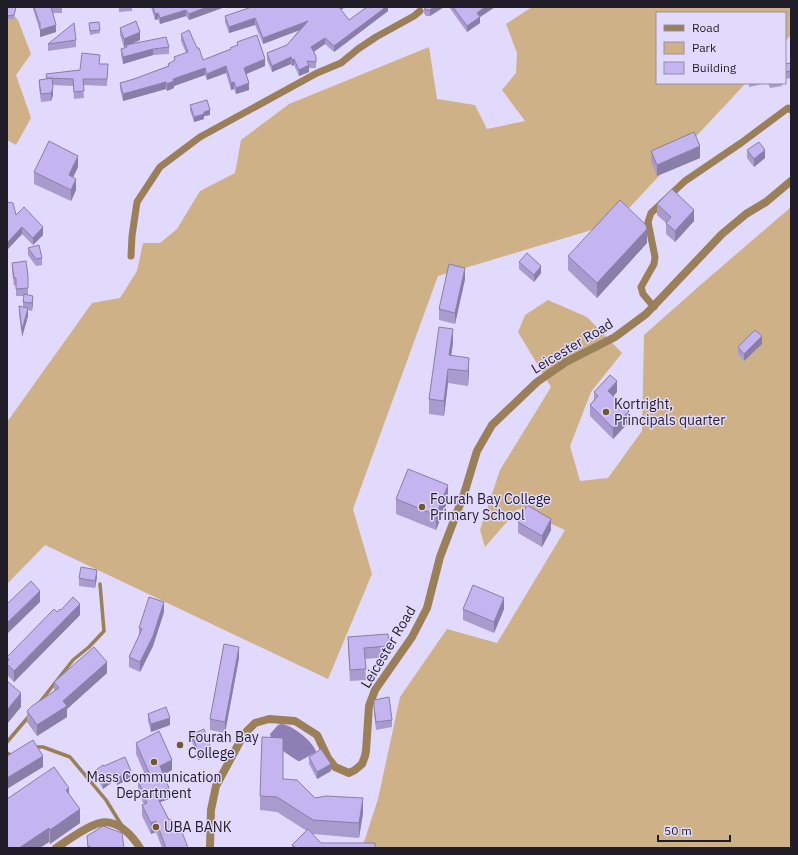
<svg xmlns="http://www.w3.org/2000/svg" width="798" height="855" viewBox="0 0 798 855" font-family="'IBM Plex Sans',sans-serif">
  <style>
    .green { fill: #ceb186 }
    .water { fill: #8e7eb6 }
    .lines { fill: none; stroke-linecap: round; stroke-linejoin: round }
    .service { stroke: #9a7f57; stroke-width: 3.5 }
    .minor { stroke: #9a7f57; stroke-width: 7 }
    .tertiary { stroke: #9a7f57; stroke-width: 8 }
    .wall { fill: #a99bce }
    .shaded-wall { fill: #897ea7 }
    .building { fill: #c4b4ef; stroke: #897ea7 }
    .poi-dot { fill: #74582b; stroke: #e2dafc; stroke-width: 1.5 }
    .labels { text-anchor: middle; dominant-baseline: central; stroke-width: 3; stroke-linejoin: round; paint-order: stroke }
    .street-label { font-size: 14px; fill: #201d29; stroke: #e2dafc }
    .poi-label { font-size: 14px; fill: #201d29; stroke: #e2dafc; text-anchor: start }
  </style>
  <rect width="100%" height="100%" fill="#e2dafc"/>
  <path class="green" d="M532,7H791V35L785,41V13H657V83H746L615,223L438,276L353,509L372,574L328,679L45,545L7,584V422L92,303L120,298L137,271L143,243H160L177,229L200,191L235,173L241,140L289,104L429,47L437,99L475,105L487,129L525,121L502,90L516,73L517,53L506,24Z
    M7,8L18,20L31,54L16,75L31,118L16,145L7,140Z
    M791,207V848H362L378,799L400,697L447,629L497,643L565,530L518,509L485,547L480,530L500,470L551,387L518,332L525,315L548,300L587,317L622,353L591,392L570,446L580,481L608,478L642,431L644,335L705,281Z"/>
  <path class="water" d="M281,724C291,724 314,742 316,752L300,761H298C290,756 271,744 270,734L278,725Z"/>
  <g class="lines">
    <path class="service" d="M40,702L73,660L89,647L104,631L100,584
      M7,742L30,715
      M34,747H43L70,757L106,800L122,826
      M7,753L11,755H14"/>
    <path class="minor" d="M131,256L132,236L137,202L160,167L200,137L317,73L341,63L358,49L376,37L414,16L420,11
      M654,307L643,294L641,287L654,264L655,257L648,222L651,213L685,181L741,143L788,108L791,110"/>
    <path class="tertiary" d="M56,848C67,841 88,825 100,823C117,819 132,835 140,848
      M210,848L211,810L216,786L244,734L255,723L269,719L295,721L317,735L328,758L335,767L349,773L355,770L362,764L365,756L366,751L369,706L375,690L412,637L427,608L440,557L464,494L477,451L492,425L537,382L566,362L615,337L646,314L722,234L746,214L766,202L791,181"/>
  </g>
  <path class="wall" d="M7,7H16L14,19H7Z
    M33,7H62V13H53L56,32L40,37V29L39,28L33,9Z
    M119,7H132V11L119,12Z
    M151,7H225L189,20L186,16L160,24L158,19L155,20Z
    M246,7H319L320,8L321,7H345L341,10L349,20L370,8L388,7V11L334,52L325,44L314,52L316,56V68H309V72L299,76L294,65L292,66L291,64L272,72L267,60V53L287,45L299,30L263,44L255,25L229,33L225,22V16L247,9Z
    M424,7H444L430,16H426L424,13Z
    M449,7H495L480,17V23L467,32Z
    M99,22L100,33L90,35L89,23Z
    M120,28L140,40L129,45L169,47V54L153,55L123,64L121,55V49L126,47V46L124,47L120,35Z
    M181,34L197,48L203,60L230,49V48L237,45V42L265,66L246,74L249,90L236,94L234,89L231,90L226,73L207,80L205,75L174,86V88L167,91L166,89L123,101L120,89V83L134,79L168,66V64L174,61V57L186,53L181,41Z
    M76,40V47L48,51V44Z
    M791,63V78L785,79V64Z
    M100,64H108L107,86L83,85L84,98L74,99L73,86L53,85V95L51,101L41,102L39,87V80L46,79V74L80,70Z
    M749,83H768L749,87Z
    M768,83H782V86L770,88Z
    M190,105L210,115L204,116V119L194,122L190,110Z
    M747,150L765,158L754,167L747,158Z
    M651,151L700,158L657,176L651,162Z
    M78,167L73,177L76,190L71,201L34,184V172Z
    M7,202L16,215L43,235L33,245L22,234L7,250Z
    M657,204L694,221L675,242L666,234V223L657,215Z
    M647,243L597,298L568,270V256Z
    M28,248L42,258V265L36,266L28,255Z
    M519,262L541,273L534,282L519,269Z
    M12,263L28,276V295L33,303L32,311L28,310V316L22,337L19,314V306L23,307V302L24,296H16V285L14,286L12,271Z
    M465,279L455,324L439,320V309Z
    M453,343L451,355L469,373L468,386L448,383L444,416L429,414V399Z
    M762,344L744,361L738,354V347Z
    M594,392H617L613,396L629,422L613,439L590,416V405L594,400Z
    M396,499L448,500L436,530L396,514Z
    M518,522L551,530L542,547L518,533Z
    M97,577L95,588L79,586V578Z
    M463,609H504L494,633L463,620Z
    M61,610L80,615L14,682L7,675V657L57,612Z
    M164,612L153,646L140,672L129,667V657L139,636V628Z
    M348,637L389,646V657L365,659L366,680L350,681L348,648Z
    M239,658L225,733L210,730V719Z
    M107,673L67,709V717L37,736L27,722V711L54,691V682Z
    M374,707L392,720V727L376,730L374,714Z
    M148,714L170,725L151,732L148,721Z
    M192,734L211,756L198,760L192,741Z
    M136,743L172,770L164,775L169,799L160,802L177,834L188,848H162L156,832L151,834L142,816V805H144L138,790V780L146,777L136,754Z
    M309,757L331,771L317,779L309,764Z
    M104,766L131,778L117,785L115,780L103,789L96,777V770Z
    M283,779L315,798L363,813L359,838L313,834H312L321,843L375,848H292V845L307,831L277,812L260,810V796Z
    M69,794L80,823L50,844L49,842L7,848Z
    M87,836L124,848H87Z"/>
  <path class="shaded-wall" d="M207,7H225L189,20V14Z
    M338,7H345L338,12Z
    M386,7H388V11L334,52V46Z
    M434,7H444L430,16V10Z
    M485,7H495L477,19V13Z
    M186,10V16L160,24V18Z
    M158,13V19L155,20V14Z
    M480,17V23L467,32V26Z
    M255,18V25L229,33V27Z
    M308,21V27L263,44V38Z
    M56,25V32L40,37V30Z
    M140,32V40L124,47V39Z
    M325,38V44L311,53V47Z
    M153,49V55L123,64V57Z
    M291,57V64L272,72V66Z
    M265,59V66L244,75V68Z
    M294,59V65L292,66V60Z
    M309,65V72L299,76V70Z
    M226,66V73L207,80V74Z
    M205,68V75L174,86V88L167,91V84L173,79Z
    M166,82V89L123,101V94Z
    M234,82V89L231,90V83Z
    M249,83V90L236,94V88Z
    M53,88V95L51,101V93Z
    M210,110V115L204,116V119L194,122V117L204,112Z
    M700,146V158L657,176V165Z
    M765,150V158L754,167V159Z
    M78,156V167L69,186V175Z
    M76,179V190L71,201V190Z
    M694,210V221L675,242V231Z
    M22,227V234L7,250V243Z
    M43,227V235L33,245V238Z
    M647,229V243L597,298V283Z
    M541,266V273L534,282V275Z
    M465,268V279L455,324V313Z
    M33,296V303L32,311V303Z
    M28,308V316L22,337V330Z
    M453,329V343L449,370V355Z
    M762,336V344L744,361V354Z
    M469,358V373L468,386V371Z
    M448,369V383L444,416V401Z
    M617,381V392L608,402V391Z
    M629,411V422L613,439V428Z
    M448,485V500L436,530V515Z
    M551,519V530L542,547V536Z
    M97,570V577L95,588V581Z
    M40,591V602L7,634V623Z
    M504,598V609L494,633V622Z
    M164,602V612L153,646L140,672V662Z
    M80,604V615L14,682V671Z
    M239,647V658L225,733V722Z
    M107,662V673L67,709V717L37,736V725L63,701Z
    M21,693V707L7,724V710Z
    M170,718V725L151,732V724Z
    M211,748V756L198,760V752Z
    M43,756V767L7,789V778Z
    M172,760V770L160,776V766Z
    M331,764V771L317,779V772Z
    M131,771V778L117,785V778Z
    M115,772V780L103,789V782Z
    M69,788V802L66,790Z
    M169,788V799L155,804V793Z
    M363,798V813L359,838V823Z
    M80,809V823L50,844V830Z
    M156,821V832L151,834V823Z
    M49,828V842L40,848H19Z"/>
  <path class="building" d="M7,7H16L14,15L7,16Z
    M34,7H51L56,25L40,30V22H39Z
    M153,7H207L189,14L186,10L160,18L158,13L155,14Z
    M248,7H319L320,8L321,7H339L349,20L367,7H369L370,8L372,7H386L334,46L325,38L311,47L316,56V62L307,61L309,65L299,70L294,59L292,60L291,57L272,66L267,53L287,45L308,21L263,38L255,18L229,27L225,16L249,8Z
    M424,7H434L430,10H426Z
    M453,7H485L477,13L480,17L467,26Z
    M136,21L140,32L124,39L120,28Z
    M99,22L100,30L90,31L89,23Z
    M74,23L76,40L48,44Z
    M189,30L197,48H199L203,60L231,49L230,48L238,45L237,42L257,35L265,59L244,68L249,83L236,88L234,82L231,83L226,66L207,74L205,68L173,79L174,81L167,84L166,82L123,94L120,83L134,79L169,66L168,64L175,60L174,57L188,52L181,34Z
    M166,37L169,47L153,49L123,57L121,49L127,47L126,45Z
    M82,53L100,55L99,64H108L107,79H83L84,91L74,92L73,79L47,78L46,74L80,70Z
    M791,63V71L785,72V64Z
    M52,78L53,88L51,93L41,94L39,80Z
    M207,100L210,110L204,112V114L194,117L190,105Z
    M694,132L700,146L657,165L651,151Z
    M49,141L78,156L69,175L76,179L71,190L34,172Z
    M759,142L765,150L754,159L747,150Z
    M672,189L694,210L675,231L666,223L671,217L657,204Z
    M620,200L646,225L647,229L597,283L568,256Z
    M7,202L13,203L16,215L24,207L43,227L33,238L22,227L7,243Z
    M39,245L42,258L36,259L28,248Z
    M527,253L541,266L534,275L519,262Z
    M26,261L28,276V288L16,289V278H14L12,263Z
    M449,264L465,268L455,313L439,309Z
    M24,294L33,296L32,303L23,302Z
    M19,306L28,308L22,330Z
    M439,327L453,329L449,355L469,358L468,371L448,369L444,401L429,399Z
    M755,330L762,336L744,354L738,347Z
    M610,375L617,381L608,391L629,411L613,428L590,405L598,396L594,392Z
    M408,469L448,485L436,515L396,499Z
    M527,505L551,519L542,536L518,522Z
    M81,567L97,570L95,581L79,578Z
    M31,581L40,591L7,623V604Z
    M473,585L504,598L494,622L463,609Z
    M73,597L80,604L14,671L7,664V661L9,660L7,657L54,609L57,612L60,609L61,610Z
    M149,597L164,602L153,636L140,662L129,657L142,629L139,628Z
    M388,634L389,646L364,648L366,669L350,670L348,637Z
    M224,644L239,647L225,722L210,719Z
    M94,647L107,662L63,701L67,706L37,725L27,711L32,706L59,688L54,682Z
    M7,681L21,693L7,710Z
    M389,697L392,720L376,722L374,707V700Z
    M166,707L170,718L151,724L148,714Z
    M204,729L211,748L198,752L192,734Z
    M159,731L172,760L160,766L169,788L155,793L169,820L171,819L177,834L182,832L188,848H166L156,821L151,823L142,805L147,803L138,780L150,775L136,743Z
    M262,737L283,738V779L297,780L315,798L326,796L363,798L359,823L313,820L277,797L260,796Z
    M33,740L43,756L7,778V756Z
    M321,749L331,764L317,772L309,757Z
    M125,757L131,771L117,778L115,772L103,782L96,770L103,765L104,766Z
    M54,767L69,788L66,790L80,809L50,830L49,828L19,848H7V799Z
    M103,826L122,833L124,848H92L88,846L87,836Z
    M308,829L321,843H375V848H296L292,845Z"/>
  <g class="poi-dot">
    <circle cx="606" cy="412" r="4"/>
    <circle cx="422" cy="507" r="4"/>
    <circle cx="180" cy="745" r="4"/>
    <circle cx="154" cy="762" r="4"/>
    <circle cx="156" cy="827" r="4"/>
  </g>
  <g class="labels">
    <g class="street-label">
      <text transform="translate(572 346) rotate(-31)">Leicester Road</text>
      <text transform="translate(388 647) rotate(-59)">Leicester Road</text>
    </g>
    <g class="poi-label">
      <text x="614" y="404">Kortright,<tspan x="614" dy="16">Principals quarter</tspan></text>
      <text x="430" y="499">Fourah Bay College<tspan x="430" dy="16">Primary School</tspan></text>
      <text x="188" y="737">Fourah Bay<tspan x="188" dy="16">College</tspan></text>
      <text x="154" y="777" text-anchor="middle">Mass Communication<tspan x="154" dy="16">Department</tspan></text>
      <text x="164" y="827">UBA BANK</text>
    </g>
  </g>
  <rect width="798" height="855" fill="none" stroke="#201d29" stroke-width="16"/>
  <rect x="656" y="12" width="130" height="72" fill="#e2dafc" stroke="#948ea8"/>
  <rect x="664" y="25" width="20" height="6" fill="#9a7f57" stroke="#948ea8"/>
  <text x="692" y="32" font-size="12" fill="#201d29">Road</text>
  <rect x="664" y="42" width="20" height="12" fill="#ceb186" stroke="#948ea8"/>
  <text x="692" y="52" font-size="12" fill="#201d29">Park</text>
  <rect x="664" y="62" width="20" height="12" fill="#c4b4ef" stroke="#948ea8"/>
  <text x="692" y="72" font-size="12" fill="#201d29">Building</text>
  <path d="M658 835v6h72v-6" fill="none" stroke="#201d29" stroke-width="2"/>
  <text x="664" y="835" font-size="12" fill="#201d29" stroke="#e2dafc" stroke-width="3" paint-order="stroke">50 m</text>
</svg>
